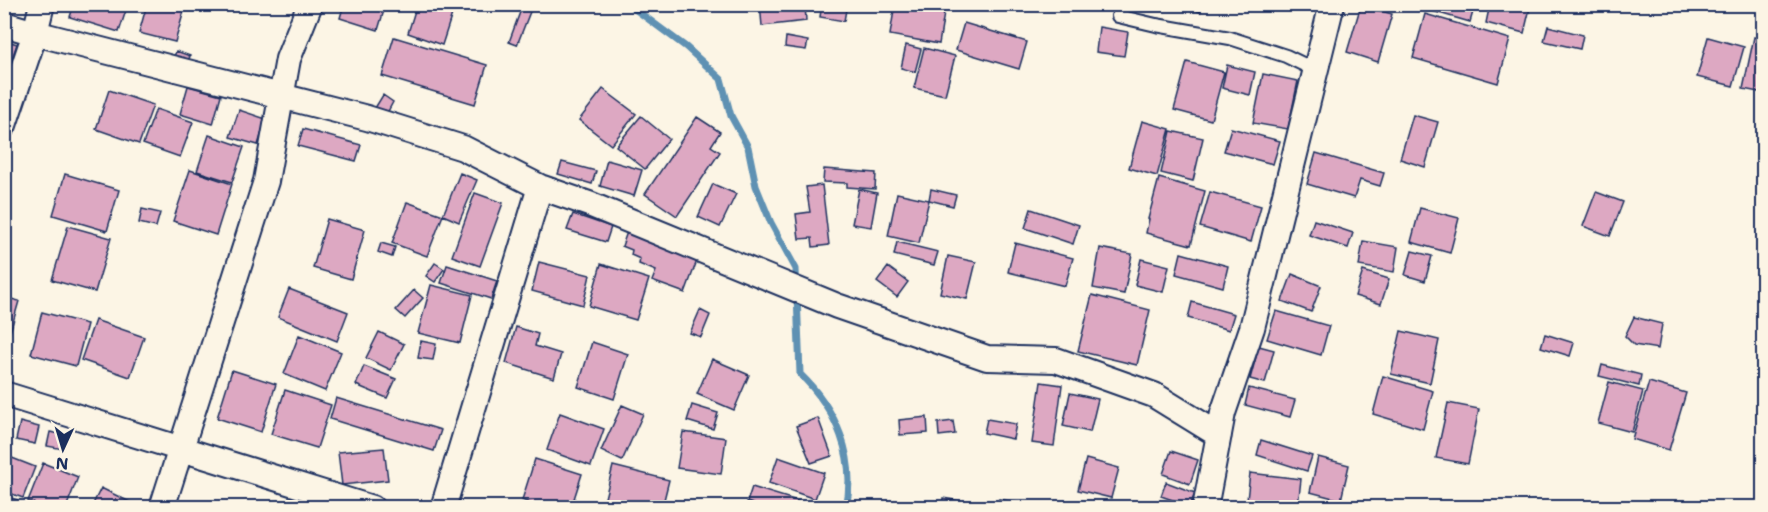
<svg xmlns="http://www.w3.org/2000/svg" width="1768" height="512" viewBox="0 0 1768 512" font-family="'Shantell Sans',sans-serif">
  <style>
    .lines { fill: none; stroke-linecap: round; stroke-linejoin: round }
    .stream { stroke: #5e91b3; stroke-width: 7 }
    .building { fill: #dda8c2; stroke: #1b2f5e; stroke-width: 1.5 }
    .service-casing { stroke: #1b2f5e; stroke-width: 16 }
    .minor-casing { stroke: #1b2f5e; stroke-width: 28 }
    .service { stroke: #fcf5e5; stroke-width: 12 }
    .minor { stroke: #fcf5e5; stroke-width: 24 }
  </style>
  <rect width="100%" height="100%" fill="#fcf5e5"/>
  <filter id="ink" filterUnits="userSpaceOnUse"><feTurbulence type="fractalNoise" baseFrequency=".0167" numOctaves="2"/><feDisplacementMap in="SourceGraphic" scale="12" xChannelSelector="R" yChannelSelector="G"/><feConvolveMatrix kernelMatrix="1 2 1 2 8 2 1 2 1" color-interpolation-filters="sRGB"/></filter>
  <g filter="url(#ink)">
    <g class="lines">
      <path class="stream" d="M628,4L686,47L721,79L731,116L748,147L756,186L771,223L796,269L800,374C836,409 857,457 846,508"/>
    </g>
    <path class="building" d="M74,4H128L119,32L70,17Z
      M147,4H186L175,42L139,33Z
      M344,4H376L385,7L378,30L340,18Z
      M417,4H433L453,11L442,45L408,33Z
      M523,4H533L517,45L509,42Z
      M760,4H805L806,21L762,26Z
      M822,4H847L844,21L820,17Z
      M895,4L944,13L939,44L890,35Z
      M1180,4H1203L1200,12Z
      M1408,4H1472L1475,5L1470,22Z
      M1490,4H1531L1524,33L1486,23Z
      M1361,5L1392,14L1378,62L1347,52Z
      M1425,14L1510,39L1498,83L1413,58Z
      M964,23L1027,42L1019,69L956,50Z
      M1548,26L1583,35L1580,49L1544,41Z
      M1099,27L1128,32L1124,56L1096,52Z
      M394,37L487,65L475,104L382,76Z
      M786,37L808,41L806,50L785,47Z
      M1708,37L1744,47L1733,86L1697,77Z
      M1754,37L1764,39V93L1743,89Z
      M4,40L17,44L7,72L4,71Z
      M906,45L921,49L915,72L901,68Z
      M924,48L955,56L945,95L914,88Z
      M176,51L190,56L187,65L173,60Z
      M1187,62L1224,72L1211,120L1174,110Z
      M1227,65L1255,72L1250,95L1222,88Z
      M1263,74L1298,81L1288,129L1253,123Z
      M188,86L221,95L213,124L180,114Z
      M603,89L636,114L611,145L579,120Z
      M109,90L153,105L139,144L96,129Z
      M383,95L393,102L386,115L375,108Z
      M156,109L193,122L180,157L143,144Z
      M239,110L266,119L258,145L230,137Z
      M1413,115L1438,122L1425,167L1400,159Z
      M641,116L669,139L645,169L616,146Z
      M697,117L720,132L711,146L720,152L677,216L645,194Z
      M1142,121L1170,129L1157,176L1129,168Z
      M1231,128L1280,141L1273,164L1224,151Z
      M303,129L361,145L356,161L298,146Z
      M1171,131L1203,138L1193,181L1161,173Z
      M209,135L244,147L232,182L197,171Z
      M1316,153L1384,173L1380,186L1360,180L1354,198L1307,184Z
      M607,160L642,170L634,196L600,186Z
      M562,162L596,171L592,184L558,174Z
      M824,169L876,173L875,189L847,187V183L823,182Z
      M190,170L232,184L216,235L173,221Z
      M460,173L477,180L459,222L443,215Z
      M65,174L119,190L107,231L53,215Z
      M1159,178L1205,191L1191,245L1146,233L1149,219H1148Z
      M713,184L736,194L720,227L698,217Z
      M822,185L829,245L813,247L812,238L799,239L796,214L810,212L806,187Z
      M859,189L877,193L871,227L852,224Z
      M931,189L956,195L953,206L929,200Z
      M1210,192L1261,206L1251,242L1200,227Z
      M1596,192L1623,202L1610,236L1583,226Z
      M475,193L503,203L480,266L452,256Z
      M897,193L929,200L919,243L888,236Z
      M407,202L443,215L427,256L392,243Z
      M1420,208L1459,218L1450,253L1411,242Z
      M142,209L160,213L156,227L139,223Z
      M1031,209L1079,225L1073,244L1025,228Z
      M573,214L611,227L606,242L567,230Z
      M327,219L365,230L351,279L313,268Z
      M1314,220L1353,233L1348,248L1309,235Z
      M68,226L111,238L95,292L52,280Z
      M627,232L698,258L685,293L652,281L656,271L639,264L640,259L631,255L632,250L622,246Z
      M1363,241L1398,247L1394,272L1359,266Z
      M897,242L938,252L934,265L894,255Z
      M381,243L395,247L392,257L378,252Z
      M1015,243L1073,258L1065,286L1008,272Z
      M1100,248L1132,254L1124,294L1093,288Z
      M1412,251L1432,256L1425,281L1405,275Z
      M1181,253L1228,266L1223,287L1176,274Z
      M948,256L976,262L967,299L940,293Z
      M1141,259L1169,266L1163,292L1135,285Z
      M539,262L590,275L583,305L532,291Z
      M435,263L444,269L435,282L426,276Z
      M601,264L649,279L636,320L589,306Z
      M447,265L497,281L491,299L441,283Z
      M888,267L908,282L897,297L877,282Z
      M1363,271L1389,279L1381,304L1355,296Z
      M1292,274L1321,286L1311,312L1282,301Z
      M431,285L472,295L460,343L418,333Z
      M289,289L348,312L337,341L278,317Z
      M414,290L423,298L405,318L396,310Z
      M1092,295L1150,310L1137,365L1078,351Z
      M4,297L19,301L9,336L4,334Z
      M1192,302L1234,314L1229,330L1188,318Z
      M700,310L710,315L701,337L690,333Z
      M1276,311L1329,326L1321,355L1267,339Z
      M42,312L87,324L76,366L31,354Z
      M1634,317L1662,324L1658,349L1634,345L1625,336Z
      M95,320L144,337L130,377L81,360Z
      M516,327L538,334L535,346L561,354L554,378L506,363Z
      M1401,331L1439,340L1430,383L1391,374Z
      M379,332L404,344L391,370L366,358Z
      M1545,334L1574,343L1570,356L1541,347Z
      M299,335L341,352L325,391L284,374Z
      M421,341L436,344L433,360L418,358Z
      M592,342L628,354L614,399L578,387Z
      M1259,346L1274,350L1265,383L1250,379Z
      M712,359L749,375L734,410L697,394Z
      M1602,365L1641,375L1639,386L1599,376Z
      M364,366L396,379L387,398L356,385Z
      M232,370L276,384L261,432L217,418Z
      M1383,376L1433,391L1423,429L1373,414Z
      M1041,382L1062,385L1054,446L1032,443Z
      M1609,382L1643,391L1632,432L1598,423Z
      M1649,382L1686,393L1669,450L1632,439Z
      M1249,388L1295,400L1290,417L1245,405Z
      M285,390L331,405L317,448L271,434Z
      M1070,393L1098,399L1090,432L1063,426Z
      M336,398L441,430L434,451L330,419Z
      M1448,403L1479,409L1468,464L1436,458Z
      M622,405L643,414L622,461L601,451Z
      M692,405L718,413L713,429L687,421Z
      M560,413L604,429L591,466L547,450Z
      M927,417L928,433L900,435L899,420Z
      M818,418L832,456L811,463L796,426Z
      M987,419L1016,424L1013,439L984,433Z
      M953,421L955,434L939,436L938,423Z
      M20,422L39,427L35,444L16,440Z
      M50,432L66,435L63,449L47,446Z
      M683,432L726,438L721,474L677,468Z
      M1261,440L1312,456L1307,471L1257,455Z
      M384,448L388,480L342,485L338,452Z
      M1171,451L1198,460L1190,484L1163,474Z
      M7,456L35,467L23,498L4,491V462Z
      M778,457L824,473L815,499L769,483Z
      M1318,457L1349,465L1341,500L1310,492Z
      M535,459L582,474L571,508H543L522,500Z
      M1086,459L1119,468L1111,498L1078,490Z
      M43,463L78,477L66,508H46L28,501Z
      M613,466L669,480L662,508H625L604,502Z
      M1250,473L1301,479L1298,506L1247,500Z
      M1166,482L1195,493L1190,506L1161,496Z
      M752,487L817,507L765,508L747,502Z
      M101,488L142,508H91Z
      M4,496L18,500L16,508H4Z
      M943,498L960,501L959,508H942Z
      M999,499L1043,508H998Z
      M966,503L980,508H965Z
      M1344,503L1361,508H1343Z"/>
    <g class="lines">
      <g class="service-casing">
        <path id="service" d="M1118,16L1156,25L1230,38L1286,56L1315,70"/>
      </g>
      <g class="minor-casing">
        <path id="minor" d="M4,24L35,33L367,118L463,148L540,187L589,204L837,306L987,358L1056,360L1154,395L1219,435
          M4,125L35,33L42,4
          M4,394L372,508
          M162,508L266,181L288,59L310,4
          M443,508L540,187
          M1205,508L1223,413L1252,328L1332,4"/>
      </g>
      <use href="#service" class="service"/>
      <use href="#minor" class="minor"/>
    </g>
  </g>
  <rect width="1768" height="512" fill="none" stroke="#fcf5e5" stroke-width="24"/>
  <rect x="12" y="12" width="1744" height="488" fill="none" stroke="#1b2f5e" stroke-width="2" filter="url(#ink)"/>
  <g transform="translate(63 449) rotate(184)" stroke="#fcf5e5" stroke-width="4.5" paint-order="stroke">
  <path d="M0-4.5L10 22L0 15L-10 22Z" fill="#1b2f5e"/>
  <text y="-9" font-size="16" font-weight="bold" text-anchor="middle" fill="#1b2f5e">N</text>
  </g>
</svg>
